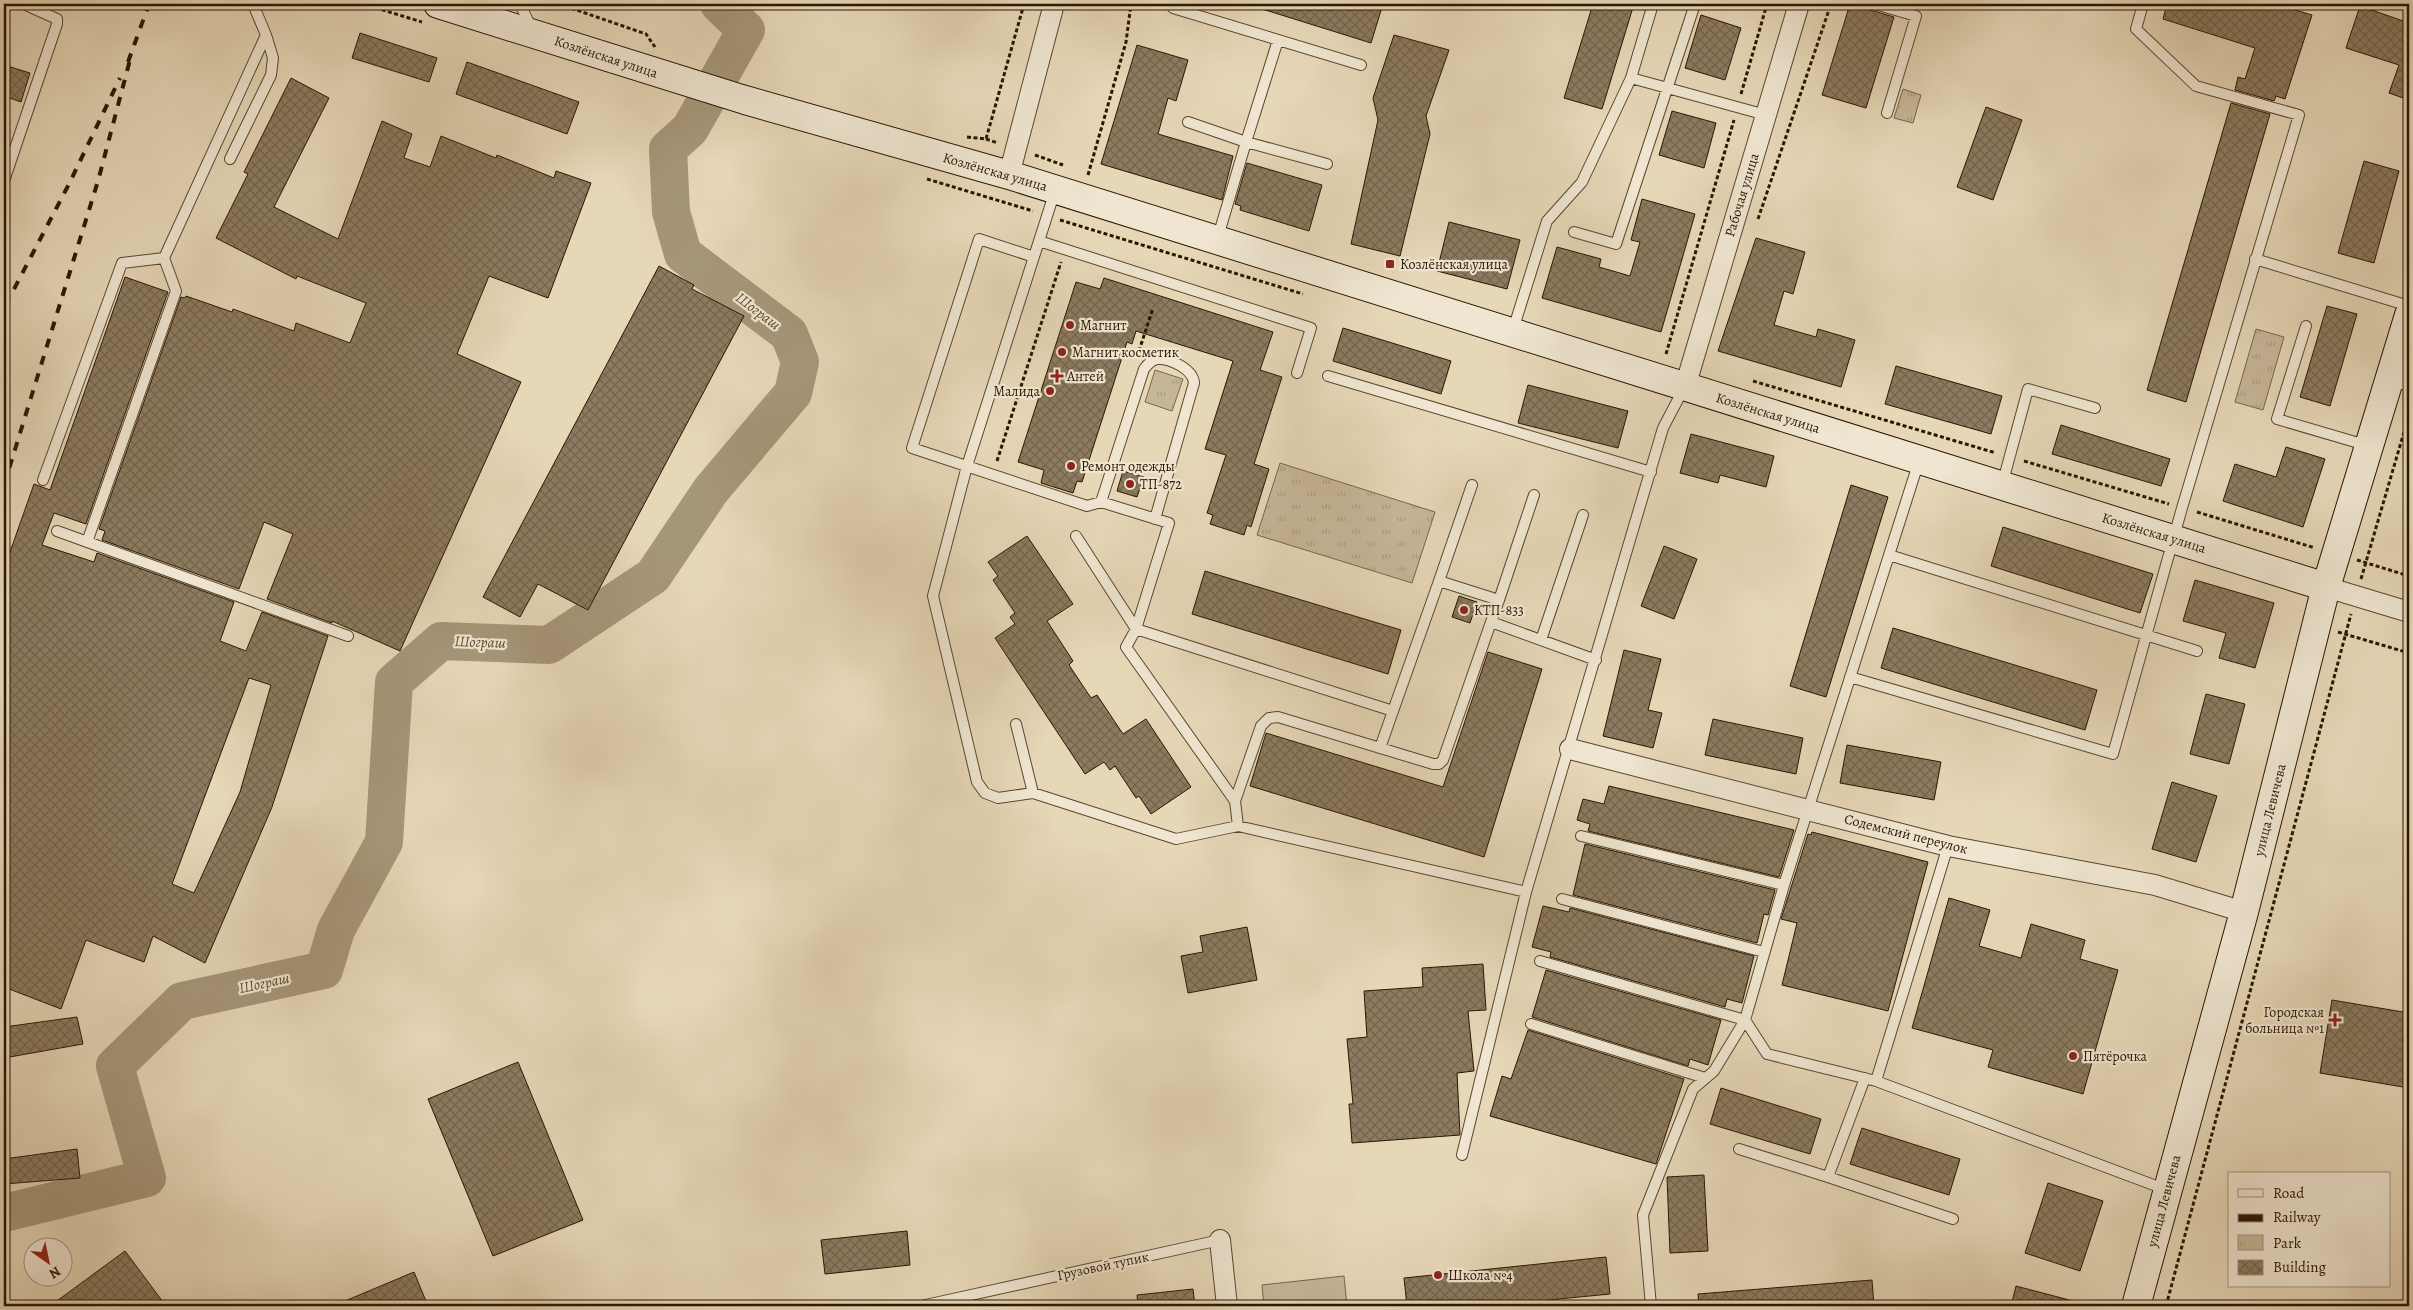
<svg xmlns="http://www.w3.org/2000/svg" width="2413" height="1310" viewBox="0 0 2413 1310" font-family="Alegreya,serif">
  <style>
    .park { fill: url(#park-tufts); stroke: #78664c }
    .pitch { fill: #c6b698; stroke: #78664c }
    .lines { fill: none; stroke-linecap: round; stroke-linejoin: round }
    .river { stroke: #a69679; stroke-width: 38 }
    .building { fill: url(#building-cross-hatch); stroke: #2a1701; fill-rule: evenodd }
    .lane-casing { stroke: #59472e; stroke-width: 12 }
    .street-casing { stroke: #59472e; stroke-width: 22 }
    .secondary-casing { stroke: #2a1701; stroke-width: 30 }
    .path { stroke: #2a1701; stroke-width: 3; stroke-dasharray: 4 2.5; stroke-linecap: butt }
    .lane { stroke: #efe5d0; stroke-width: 10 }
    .street { stroke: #efe5d0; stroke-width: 20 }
    .secondary { stroke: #efe5d0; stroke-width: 28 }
    .rail { stroke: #2a1701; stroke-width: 4; stroke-dasharray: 9 9; stroke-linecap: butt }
    .poi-dot { fill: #8f2418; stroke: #efe5d0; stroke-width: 2 }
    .labels { text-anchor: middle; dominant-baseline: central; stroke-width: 4.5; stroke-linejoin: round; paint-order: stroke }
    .street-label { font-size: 14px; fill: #2a1701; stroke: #efe5d0 }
    .poi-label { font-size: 14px; fill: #2a1701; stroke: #efe5d0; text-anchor: start }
    .water-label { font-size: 15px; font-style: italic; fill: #5c4a31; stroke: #efe5d0 }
  </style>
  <defs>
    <pattern id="park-tufts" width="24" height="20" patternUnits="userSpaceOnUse" patternTransform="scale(1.25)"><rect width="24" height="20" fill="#c6b698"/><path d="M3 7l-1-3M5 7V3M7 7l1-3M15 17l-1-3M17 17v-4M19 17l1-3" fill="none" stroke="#aa9c81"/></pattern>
    <pattern id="building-cross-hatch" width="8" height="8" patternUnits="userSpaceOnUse" patternTransform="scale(1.25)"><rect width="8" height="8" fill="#8c7b60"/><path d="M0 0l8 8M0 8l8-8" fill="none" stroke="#73644d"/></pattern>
  </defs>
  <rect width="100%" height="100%" fill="#e6d7b7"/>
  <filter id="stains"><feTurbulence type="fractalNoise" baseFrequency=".004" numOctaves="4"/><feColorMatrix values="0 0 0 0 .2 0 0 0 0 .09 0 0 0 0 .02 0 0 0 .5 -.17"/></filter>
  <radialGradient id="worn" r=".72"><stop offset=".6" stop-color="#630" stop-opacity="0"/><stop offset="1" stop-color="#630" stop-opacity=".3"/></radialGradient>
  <path class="park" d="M1903,89L1921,95L1913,123L1894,118Z
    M2256,329L2284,337L2263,410L2235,402Z
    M1155,370L1183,379L1172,411L1145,402Z
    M1280,463L1435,512L1412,583L1257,535Z"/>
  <path class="pitch" d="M1344,1276L1347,1306H1264L1262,1285Z"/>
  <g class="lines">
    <path class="river" d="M4,1213L147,1178L115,1066L182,1001L324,970L336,930L384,842L394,682L441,641L549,645L653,576L711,490L793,393L800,362L789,334L683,254L671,212L668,149L690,129L746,30L719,4"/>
  </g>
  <path class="building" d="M1259,4H1383L1371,43L1259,8Z
    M1593,4H1634L1602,109L1564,98Z
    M1850,4L1894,17L1866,108L1822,95Z
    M2167,4H2275L2312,15L2285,99L2276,96L2274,101L2235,90L2238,77L2245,79L2255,48L2163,19Z
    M2360,6L2409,23V100L2389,93L2399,65L2346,48Z
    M1701,15L1741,28L1725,80L1685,68Z
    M360,33L437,58L429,82L352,58Z
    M1394,35L1449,50L1426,116L1430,134L1400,256L1351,244L1378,120L1373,98Z
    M1137,45L1188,60L1176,101L1168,98L1158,134L1233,156L1222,200L1101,164Z
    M467,62L579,102L567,134L456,94Z
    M4,65L30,73L21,102L4,96Z
    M291,78L329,98L274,207L338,239L382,121L412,134L404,158L430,167L441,136L496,158L497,155L554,178L556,171L591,183L548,298L489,276L457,354L521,382L400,651L332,621V623L267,599L293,534L264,522L239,589L102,540L105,531L99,529L181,297L185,298L186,296L232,312L233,309L294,331L296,323L350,343L366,303L297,276L296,279L216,238L248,174L244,172Z
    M2231,103L2270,114L2186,402L2147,390Z
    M1986,107L2022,120L1993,200L1957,187Z
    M1672,111L1716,123L1704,168L1659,155Z
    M2364,161L2399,171L2374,263L2338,253Z
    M1247,163L1322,185L1309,231L1240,210L1241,206L1235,204Z
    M1642,199L1695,214L1661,332L1542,298L1557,247L1601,259L1599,267L1630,276L1640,242L1631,240Z
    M1449,222L1520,240L1507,289L1437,271Z
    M1756,238L1805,252L1793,294L1784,291L1774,325L1816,337L1818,329L1855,340L1841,387L1718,351Z
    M659,266L694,285L692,289L744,316L588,610L538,584L520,617L483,597Z
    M125,277L168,292L86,524L54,513L42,545L94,562L97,553L234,602L220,641L246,651L262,612L328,636L272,807L205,963L153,936L144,962L86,940L61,1009L4,987V892L10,876L4,875V569L34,484L50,490ZM249,678L271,685L240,792L194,893L172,884Z
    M1104,278L1273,332L1260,370L1282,377L1254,464L1269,469L1251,527L1247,525L1244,535L1210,524L1213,515L1207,513L1226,455L1205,449L1233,361L1136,331L1132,344L1127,342L1082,482L1077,481L1073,493L1041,483L1044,470L1018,462L1076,282L1100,289Z
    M2327,306L2357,314L2330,406L2300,397Z
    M1343,328L1451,361L1441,394L1333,361Z
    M1896,366L2002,396L1991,434L1885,404Z
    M1528,385L1628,411L1618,448L1518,423Z
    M2061,425L2170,459L2161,486L2052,454Z
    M1691,434L1774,456L1766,487L1720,475L1718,483L1680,473Z
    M2286,447L2325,459L2303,527L2223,501L2235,464L2276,477Z
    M1123,471L1144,477L1137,497L1117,491Z
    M1851,485L1888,497L1826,697L1790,686Z
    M2003,527L2153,574L2140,613L1991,566Z
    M1027,536L1073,604L1047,621L1073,661L1069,665L1091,698L1097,695L1123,734L1146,719L1191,787L1151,814L1139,796L1136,798L1115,766L1110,770L1104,762L1085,774L995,638L1015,624L1010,617L1015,613L993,580L998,576L988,562Z
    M1664,546L1697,559L1674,619L1641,606Z
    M1205,571L1401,630L1388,674L1192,614Z
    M2195,580L2274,603L2255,668L2219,658L2226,633L2183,621Z
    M1459,596L1477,602L1470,623L1452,617Z
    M1893,628L2097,690L2085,730L1881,668Z
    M1624,650L1661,659L1648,710L1662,713L1653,748L1603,736Z
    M1488,652L1542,669L1484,857L1250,786L1266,733L1443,787Z
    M2206,694L2245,704L2229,764L2190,754Z
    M1713,719L1803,738L1796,774L1705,755Z
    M1847,745L1941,762L1934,800L1840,783Z
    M2172,782L2217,796L2196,862L2152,849Z
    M1609,786L1794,830L1779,877L1588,831L1590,824L1577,820L1583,799L1604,804Z
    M1812,832L1928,862L1888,1011L1782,985L1797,923L1781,919L1808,834L1811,835Z
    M1585,844L1775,890L1768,915L1764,914L1757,943L1573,895Z
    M1949,898L1990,910L1979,946L2021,958L2031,924L2085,940L2080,959L2118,970L2083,1094L1988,1067L1993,1050L1912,1028Z
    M1543,906L1569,912L1570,908L1754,956L1742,1003L1727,999L1725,1007L1550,957L1551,952L1532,947Z
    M1247,927L1257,980L1188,993L1181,956L1203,952L1200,936Z
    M1483,964L1486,1010L1468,1011L1474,1071L1457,1073L1460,1135L1352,1143L1349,1104H1353L1347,1039L1367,1037L1364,991L1423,987L1422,968Z
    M1546,970L1721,1020L1708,1065L1690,1059L1688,1066L1532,1017Z
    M2332,1000L2409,1013V1088L2320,1073Z
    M77,1017L83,1044L4,1058V1027Z
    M1528,1030L1684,1079L1656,1164L1490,1116L1502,1076L1511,1079Z
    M518,1062L583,1220L493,1256L428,1099Z
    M1721,1088L1821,1119L1810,1154L1710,1124Z
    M1862,1128L1960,1159L1949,1195L1850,1164Z
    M77,1149L80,1178L4,1184V1159Z
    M1704,1175L1708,1251L1670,1253L1667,1177Z
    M2048,1183L2103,1201L2080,1271L2025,1253Z
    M907,1231L910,1265L825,1274L821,1240Z
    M125,1251L166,1306H50Z
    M1606,1257L1610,1294L1528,1302L1529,1306H1485L1484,1300L1407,1306L1404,1278Z
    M414,1272L428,1306H333Z
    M1872,1280L1874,1306H1699L1698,1294Z
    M2016,1286L2073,1301L2072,1306H2011Z
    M1193,1289L1195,1306H1138L1137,1295Z"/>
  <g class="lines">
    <g class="lane-casing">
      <path id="lane" d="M520,4L532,29
        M1653,4L1631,78L1766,115
        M1875,4L1916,16L1887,113
        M1173,8L1361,65
        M1188,122L1246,142L1278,40
        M230,159L271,75L273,58L266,35
        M4,181L57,24V19L28,6
        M1055,191L967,466L933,596L977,782L985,793L998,798L1033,793L1176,839L1238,826
        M1574,232L1616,244L1694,7
        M1217,240L1246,142L1327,164
        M1039,241L1311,328L1297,373
        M1034,257L979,239L912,448L1087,506L1101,502L1169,523L1136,629L1126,647L1235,801
        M2255,259L2409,306
        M2306,326L2277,419L2369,446
        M1512,333L1547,221L1582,182L1631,78
        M1328,376L1651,472
        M2390,381L2409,386
        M43,480L122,263L164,258
        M2002,485L2028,389L2095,408
        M1101,502L1144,369C1147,365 1152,360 1157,359C1170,358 1193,369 1194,383L1155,519
        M57,531L348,636
        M1076,536L1136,629L1393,711L1439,581L1499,600L1491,622
        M87,542L176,291L164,258L266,35L253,4
        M1889,555L2197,651
        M1439,581L1472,485
        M1499,600L1534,495
        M1541,640L1583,515
        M1850,677L2113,754L2182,508L2299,115L2196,86L2136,29L2143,4
        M1016,724L1033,793
        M1380,748L1393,711
        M1581,836L1784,885
        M1526,892L1238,826L1235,801L1261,726L1269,718L1278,717L1433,764H1439L1443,760L1491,622L1596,660
        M1562,899L1764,952
        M1540,961L1745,1020L1784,885L1919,461
        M1531,1024L1705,1078
        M1865,1078L1828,1177L1953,1219
        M1876,1081L2167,1190
        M1739,1149L1828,1177
        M1462,1155L1526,892L1663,428L1684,388
        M921,1306L1220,1240
        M1651,1306L1643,1215L1693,1089L1714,1071L1745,1020L1767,1054L1876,1081L1948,846"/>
    </g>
    <g class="street-casing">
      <path id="street" d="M1009,175L1054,4
        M1685,387L1799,4
        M2326,587L2409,612
        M1570,749L1948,846L2155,885L2244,912
        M1220,1240L1227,1306"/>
    </g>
    <g class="secondary-casing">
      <path id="secondary" d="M438,4L745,100L1009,175L2326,587
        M2136,1306L2244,912L2326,587L2409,315"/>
    </g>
    <path class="path" d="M363,4L422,22
      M559,4L646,34L655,47
      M1741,94L1767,4
      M967,137L986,139L1024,4
      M986,139L998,143
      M1035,155L1063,165
      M1088,175L1126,42L1131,4
      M927,179L1033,211
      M1758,219L1831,4
      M1060,220L1303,294
      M1139,351L1153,308
      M1666,354L1734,120
      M1753,381L1996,453
      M997,461L1061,262
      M2024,461L2169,504
      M2197,512L2315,548
      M2357,560L2409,576
      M2361,579L2409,415
      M2338,632L2409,653
      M2166,1306L2351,614"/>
    <use href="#lane" class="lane"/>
    <use href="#street" class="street"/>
    <use href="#secondary" class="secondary"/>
    <path class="rail" d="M128,62L149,4
      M4,304L13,291L69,184L120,78
      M4,485L98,181L131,56"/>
  </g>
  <g class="poi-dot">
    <rect x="1385" y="259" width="10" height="10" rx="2.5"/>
    <circle cx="1070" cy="325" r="5"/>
    <circle cx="1062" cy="352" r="5"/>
    <path d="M1054.5 368.5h5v5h5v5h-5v5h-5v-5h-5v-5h5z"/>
    <circle cx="1050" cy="391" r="5"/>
    <circle cx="1071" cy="466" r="5"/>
    <circle cx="1130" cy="484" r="5"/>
    <circle cx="1464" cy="610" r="5"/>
    <path d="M2332.5 1012.5h5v5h5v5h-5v5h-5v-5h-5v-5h5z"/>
    <circle cx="2073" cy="1056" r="5"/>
    <circle cx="1438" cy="1275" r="5"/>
  </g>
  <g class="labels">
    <g class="street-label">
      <text transform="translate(606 57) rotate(18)">Козлёнская улица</text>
      <text transform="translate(995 172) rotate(16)">Козлёнская улица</text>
      <text transform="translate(1742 195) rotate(-73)">Рабочая улица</text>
      <text transform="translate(1768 413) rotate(17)">Козлёнская улица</text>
      <text transform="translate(2154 533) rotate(17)">Козлёнская улица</text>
      <text transform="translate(2270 810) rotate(-76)">улица Левичева</text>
      <text transform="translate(1906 834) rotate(14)">Содемский переулок</text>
      <text transform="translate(2164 1201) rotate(-75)">улица Левичева</text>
      <text transform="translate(1103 1266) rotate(-12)">Грузовой тупик</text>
    </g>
    <g class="poi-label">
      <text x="1400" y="264">Козлёнская улица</text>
      <text x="1080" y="325">Магнит</text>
      <text x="1072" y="352">Магнит косметик</text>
      <text x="1067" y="376">Антей</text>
      <text x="1040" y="391" text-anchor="end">Малида</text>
      <text x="1081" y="466">Ремонт одежды</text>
      <text x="1140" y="484">ТП-872</text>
      <text x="1474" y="610">КТП-833</text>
      <text x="2324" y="1012" text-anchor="end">Городская<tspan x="2324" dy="16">больница №1</tspan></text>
      <text x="2083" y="1056">Пятёрочка</text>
      <text x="1448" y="1275">Школа №4</text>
    </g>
    <g class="water-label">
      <text transform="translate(758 311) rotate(37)">Шограш</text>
      <text transform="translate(480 642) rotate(2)">Шограш</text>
      <text transform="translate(264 983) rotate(-12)">Шограш</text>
    </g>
  </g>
  <rect width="2413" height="1310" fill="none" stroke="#e6d7b7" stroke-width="20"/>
  <rect x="5" y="5" width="2403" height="1300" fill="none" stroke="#2a1701" stroke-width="2.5"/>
  <rect x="10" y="10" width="2393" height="1290" fill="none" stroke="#2a1701"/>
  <rect x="2228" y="1172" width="162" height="115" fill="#efe5d0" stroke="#a0937d"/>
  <rect x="2238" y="1189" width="25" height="8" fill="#efe5d0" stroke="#a0937d"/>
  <text x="2273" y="1198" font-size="15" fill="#2a1701">Road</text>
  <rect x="2238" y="1214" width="25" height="8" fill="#2a1701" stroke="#a0937d"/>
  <text x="2273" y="1222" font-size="15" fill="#2a1701">Railway</text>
  <rect x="2238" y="1235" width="25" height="15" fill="url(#park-tufts)" stroke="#a0937d"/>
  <text x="2273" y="1248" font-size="15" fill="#2a1701">Park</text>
  <rect x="2238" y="1260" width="25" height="15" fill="url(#building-cross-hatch)" stroke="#a0937d"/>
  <text x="2273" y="1272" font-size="15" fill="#2a1701">Building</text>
  <g transform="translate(48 1262) rotate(147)"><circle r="24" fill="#efe5d0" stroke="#a0937d"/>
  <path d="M0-4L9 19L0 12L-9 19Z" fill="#8f2418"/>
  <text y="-8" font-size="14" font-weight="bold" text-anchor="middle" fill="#2a1701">N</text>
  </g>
  <rect width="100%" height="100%" filter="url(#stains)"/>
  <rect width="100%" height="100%" fill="url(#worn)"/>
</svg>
